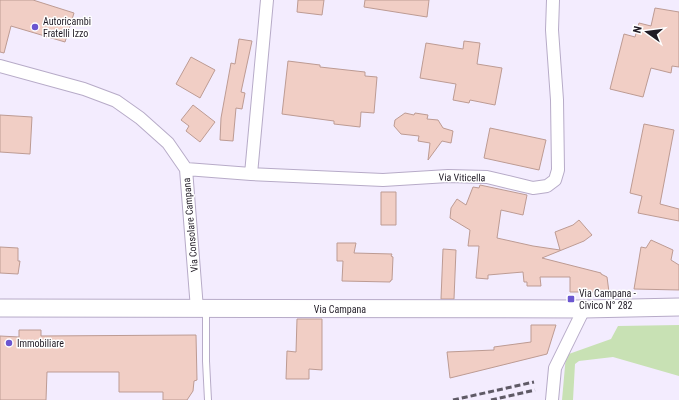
<svg xmlns="http://www.w3.org/2000/svg" width="679" height="400" font-family="'Roboto Condensed',sans-serif">
<rect width="100%" height="100%" fill="#f3ecfe"/>
<path fill="#c8e1b4" d="M679,325v51l-66,-19 -34,4 -4,3 -2,36h-11l4,-45 45,-16 7,-13z"/>
<path fill="#f1cec5" stroke="#bd9b93" d="M0,0h33l41,13 -9,29 -54,-16 -7,27 -4,-1z
M298,0h26l-2,15 -25,-3z
M365,0h64l-2,17 -63,-10z
M655,8l24,4v55l-7,-1 -1,7 -20,-5 -8,29 -33,-8 14,-55 11,3 4,-14 12,3z
M239,39l13,2 -11,51 4,1 -3,16 -6,-1 -3,33 -13,-1 1,-22 10,-55 4,1z
M464,41l16,2 -3,21 25,4 -7,37 -25,-5 -1,3 -16,-3 3,-16 -36,-6 6,-35 37,6z
M191,57l24,13 -15,28 -24,-14z
M288,61l32,4v2l45,5v4l12,1 -3,36 -13,-1 -1,15 -26,-3v-3l-52,-7z
M193,105l22,17 -15,20 -14,-11 3,-5 -8,-6z
M405,113l9,2 1,-2 13,2 -1,4 11,1 5,8 10,3 -2,12 -9,-2 -14,19 2,-17 -12,-2 1,-5 -18,-2 -7,-8 1,-6z
M0,115l32,2 -2,37 -30,-2z
M644,124l30,6 -14,74 19,5v12l-41,-8 4,-17 -12,-3z
M490,128l56,12 -7,30 -55,-12z
M480,185l47,10 -4,20 -22,-5 -4,28 36,8 27,4 -5,-18 18,-7 6,-5 13,15 -8,6 -42,17 59,15v1l6,3 2,15h-39v-15h-30l1,9h-14v-4h-3l-1,-10 -35,3v4l-12,-1 3,-32h-11l2,-16 -20,-12 1,-10 6,-9 9,6 7,-18 6,1z
M381,192h15v33h-15z
M651,240l22,10 -2,10 8,5v25l-45,-1 7,-42 5,1z
M337,243h19l-2,10 38,1 -1,2 2,1 -1,23h-1l-1,2 -48,-1 1,-20h-6z
M0,247l18,1v13h2l-2,13 -18,-1z
M443,249l13,1 -2,49h-13z
M297,319h25v51l-13,-1v10h-23l1,-28 9,1z
M531,325h25l-9,29 -97,24 -3,-26 47,-2v-3l37,-5z
M19,330h22v6l155,-1 1,45 -3,1 -1,10 -6,9h-24v-8h-44v-20h-72l-1,28h-46v-64l19,1z"/>
<g fill="none" stroke-linecap="round" stroke-linejoin="round">
<g stroke="#b7abc8" stroke-width="8">
<path id="service" d="M206,310v51l2,39"/>
</g>
<g stroke="#b7abc8" stroke-width="14">
<path id="minor" d="M0,66l84,23 32,12 24,17 28,25 18,26 11,140
M186,169l65,5 132,6 65,-4 39,1 46,11 14,-2 8,-6 3,-10 -1,-70 -5,-70 1,-30
M251,174l16,-174
M552,400l3,-32 29,-59"/>
</g>
<g stroke="#b7abc8" stroke-width="19">
<path id="secondary" d="M0,308l584,1 95,-2"/>
</g>
<use href="#service" stroke="#fff" stroke-width="6"/>
<use href="#minor" stroke="#fff" stroke-width="12"/>
<use href="#secondary" stroke="#fff" stroke-width="17"/>
<path stroke="#5f5a66" stroke-width="3" stroke-dasharray="6 3" stroke-linecap="butt" d="M453,400l81,-18
M491,400l44,-10"/>
</g>
<g fill="#6b56d0" stroke="#fff" stroke-width="1.5">
<circle cx="35" cy="27" r="4"/>
<rect x="567" y="295" width="8" height="8" rx="2"/>
<circle cx="9" cy="343" r="4"/>
</g>
<g text-anchor="middle" stroke-width="3" stroke-linejoin="round" paint-order="stroke">
<g font-size="10" fill="#201b25" stroke="#fff" text-anchor="start">
<text x="43" y="25">Autoricambi<tspan x="43" dy="12">Fratelli Izzo</tspan></text>
<text x="579" y="297">Via Campana -<tspan x="579" dy="12">Civico N° 282</tspan></text>
<text x="17" y="347">Immobiliare</text>
</g>
<g font-size="10" fill="#201b25" stroke="#fff">
<text transform="translate(462 177) rotate(1)" y="4">Via Viticella</text>
<text transform="translate(190 225) rotate(-95)" y="4">Via Consolare Campana</text>
<text x="340" y="313">Via Campana</text>
</g>
</g>
<g transform="translate(647 32) rotate(284)" stroke="#ffffff" stroke-width="3" paint-order="stroke">
<path d="M0-3L7 15L0 10L-7 15Z" fill="#201b25"/>
<text y="-6" font-size="11" font-weight="bold" text-anchor="middle" fill="#201b25">N</text>
</g>
</svg>
